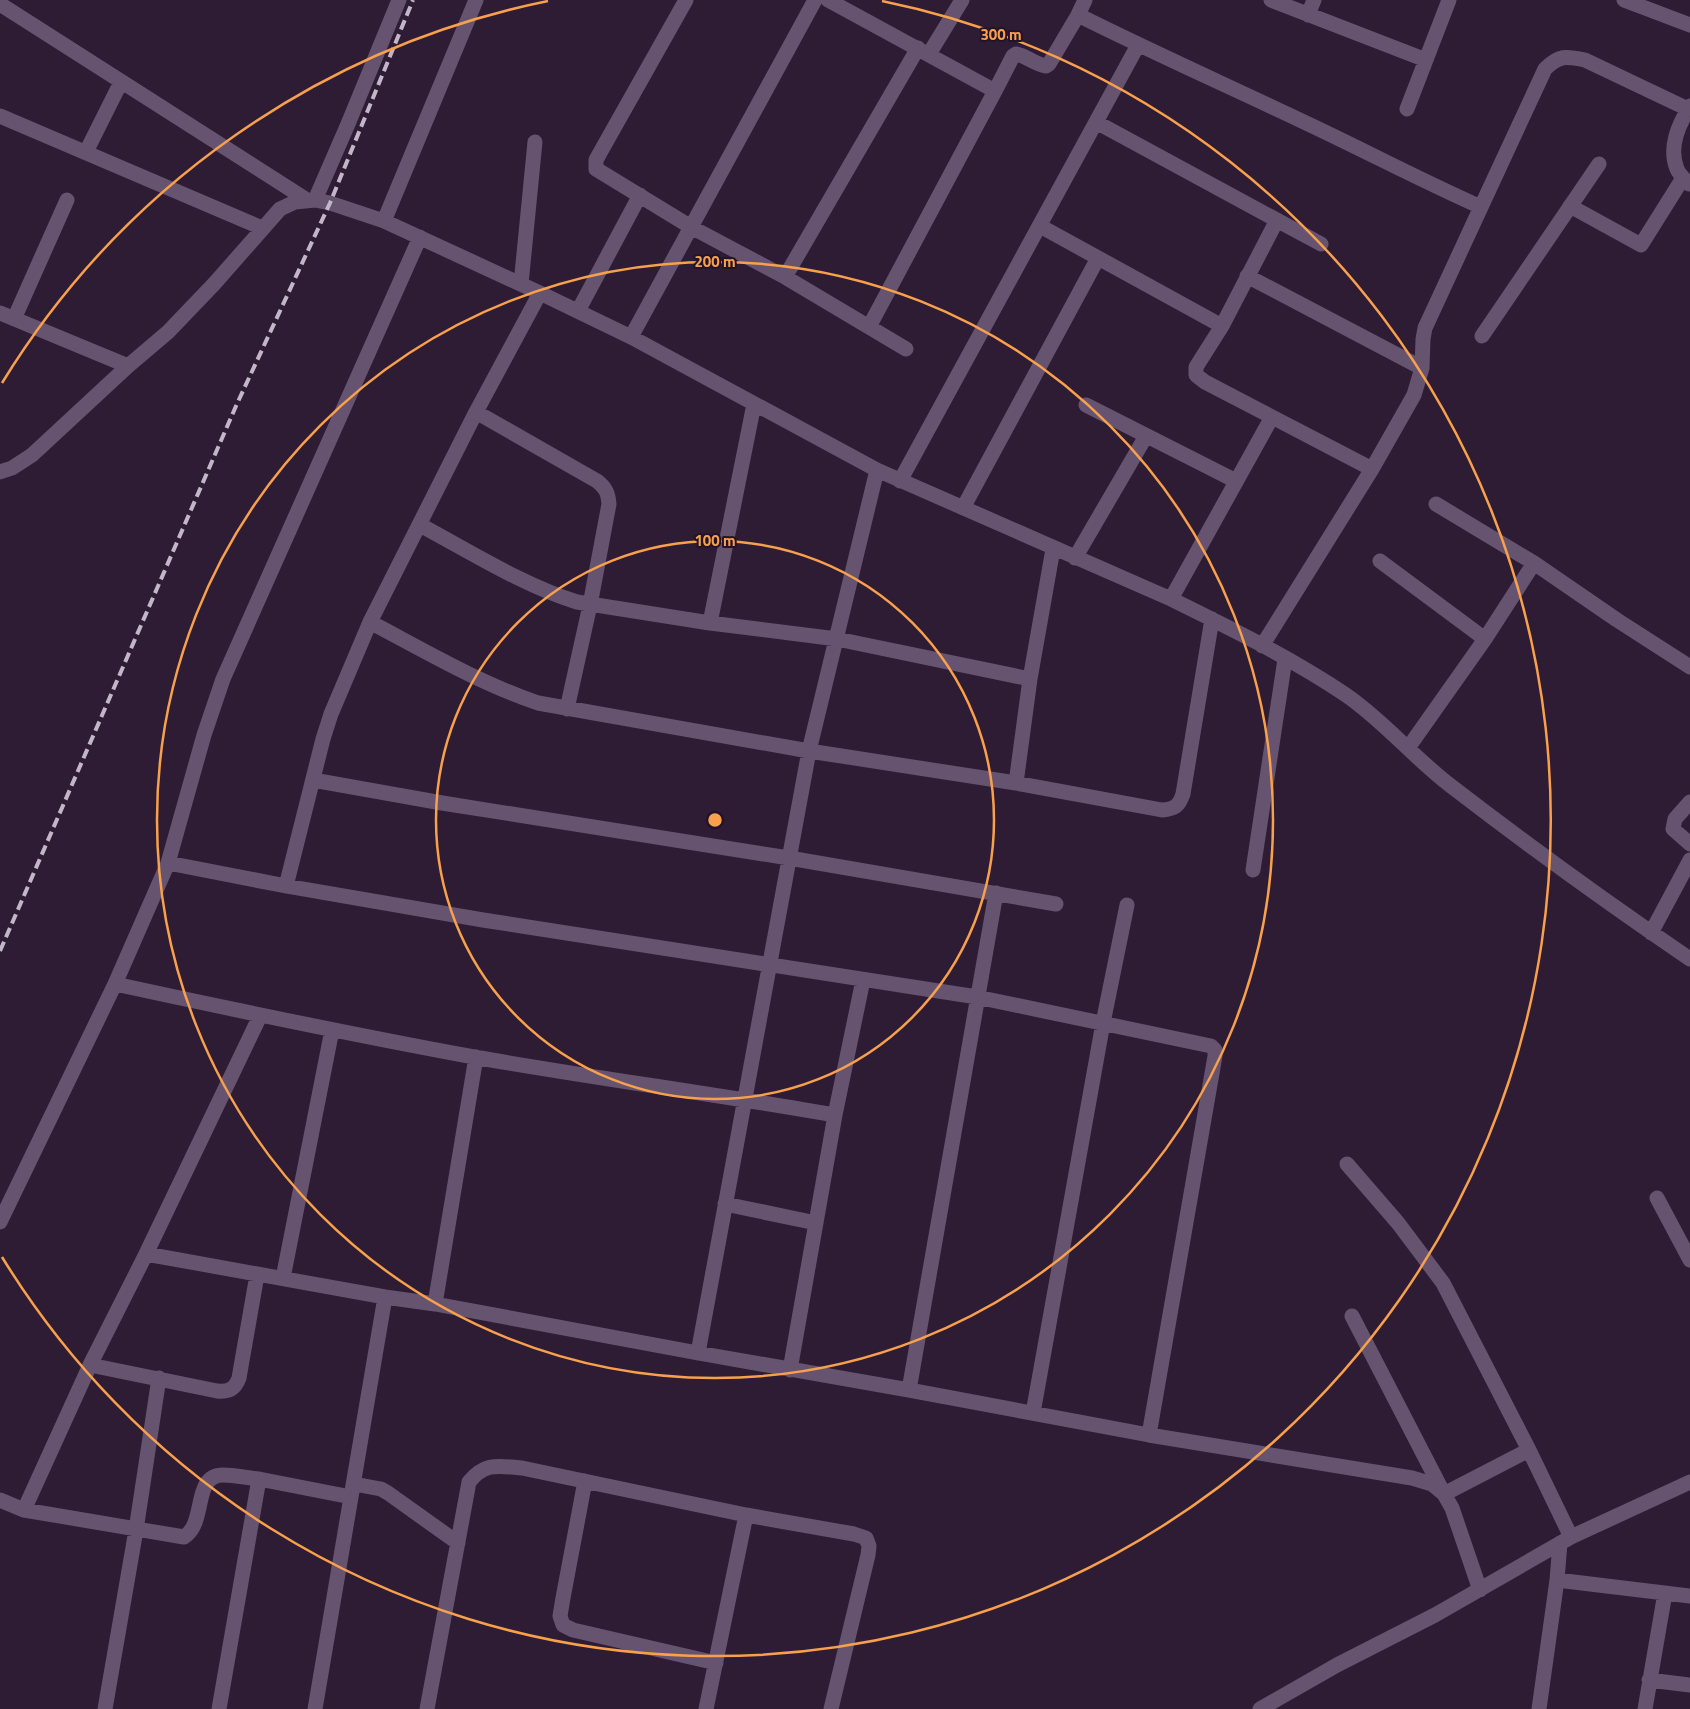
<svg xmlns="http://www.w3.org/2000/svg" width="1690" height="1709" font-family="'Titillium Web',sans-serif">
<rect width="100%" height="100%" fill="#2d1c34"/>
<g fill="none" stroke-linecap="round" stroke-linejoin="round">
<path stroke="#66536f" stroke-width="15" d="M686,0l-85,151 -5,9v9l95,58 94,50 121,72
M828,0l167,91 18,-35 3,-2c11,2 20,11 30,12l3,-2 29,-49c82,41 166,78 249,118 52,25 102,51 154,74l64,-138c14,-14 21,-13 40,-9l103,49
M1271,0l155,60
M1624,0l66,25
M0,4l307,196
M1078,15l7,-15
M1308,15l6,-15
M929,54l33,-54
M1407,109l42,-109
M0,116l262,112
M1096,122l225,122
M86,152l35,-70
M1689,184c-4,-4 -10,-10 -12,-15 -9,-22 2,-45 13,-63
M315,200l33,-76 51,-124
M1570,206l71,39 42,-67
M384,221l92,-221
M1040,226l182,100 55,-106
M1247,276l175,92
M785,277l133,-229
M521,284l14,-142
M578,311l62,-116
M0,313l128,53
M14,319l53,-119
M1222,326l-26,41v8l9,7 167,87
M869,327l126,-236
M1482,336l117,-172
M631,337l184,-337
M1086,405l150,76
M476,412l121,69c9,7 11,12 12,23l-19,101 -23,104
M0,472l12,-4 20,-13 96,-89 40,-34 46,-48 66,-75 15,-7 20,-2 15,3 54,18 156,72 91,44 246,133 294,129c59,29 120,59 175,96 38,26 68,63 105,91 78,60 158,118 239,173
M900,481l238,-436
M1436,504l98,59 83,57 73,47
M963,508l135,-250
M420,525c49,26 104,61 157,77l133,21 127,16 193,40
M1075,558l71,-122
M1380,561l105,78
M1171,599l101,-182
M370,622c55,29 109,61 168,81l271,48 207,32 146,27c13,-1 17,-4 21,-16l29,-175
M710,623l44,-219
M1262,646l110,-177 42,-74 8,-27 1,-29 2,-11 56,-121
M1408,748l77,-109 49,-76
M313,780l129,23 347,55 267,46
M1016,783l14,-104 23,-130
M1690,802l-15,17 -2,10 17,15
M168,863l118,23 197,34 494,77 234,49 4,4v6l-66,379
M1253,870l32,-211
M286,886l37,-147 8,-25 39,-92 106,-210 64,-119
M1651,933l39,-73
M115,984c120,26 239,51 359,73 120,21 241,37 361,58
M1347,1164l51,59 45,60 86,167 42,87
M1657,1198l33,62
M725,1204l91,19
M0,1222l115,-238 53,-121 36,-128 19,-56 197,-442
M146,1254l239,43 50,7 263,49 211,37 240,45 263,43 20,6 12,10 8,14 28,82
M283,1278l49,-248
M435,1304l41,-247
M1352,1316l92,178 85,-44
M698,1353l111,-602 68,-281
M90,1365l127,26c12,1 18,-2 22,-13l18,-103
M790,1370l45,-255 28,-135
M909,1390l87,-497
M1033,1413l70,-390 24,-118
M585,1481l-22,117 -3,18 3,9 10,5 143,33
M354,1484l27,5 7,4 70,50
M0,1500l24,10 66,-145 56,-111 114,-238
M24,1510l160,27c23,-14 8,-62 39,-62 12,0 24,3 36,4
M1557,1580l133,16
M1649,1680l41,5
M105,1709l31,-179 23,-152
M219,1709l40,-230 92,18
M315,1709l70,-412
M427,1709l42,-227c16,-20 29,-16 53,-14l224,47 108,19 12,4 3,8 -1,9 -37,154
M706,1709l40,-194
M1260,1709l77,-44 98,-50 136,-78 119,-55
M1539,1709l18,-129 3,-37
M1645,1709l20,-116"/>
<path stroke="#c3b6c8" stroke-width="4" stroke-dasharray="10 5" stroke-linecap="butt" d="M0,951l236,-545 94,-203 83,-203"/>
</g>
<g fill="none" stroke="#f8a04b" stroke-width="2.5">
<circle cx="715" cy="820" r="279"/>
<circle cx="715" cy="820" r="558"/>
<path d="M2 383A836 836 0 0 1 548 1M882 1A836 836 0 1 1 2 1257"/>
</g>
<circle cx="715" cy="820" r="8" fill="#f8a04b" stroke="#23132a" stroke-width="2.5"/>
<g font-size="15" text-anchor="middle" font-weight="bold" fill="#f8a04b" stroke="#23132a" stroke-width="4" stroke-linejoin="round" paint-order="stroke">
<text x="1001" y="40">300 m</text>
<text x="715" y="267">200 m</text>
<text x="715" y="546">100 m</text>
</g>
</svg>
